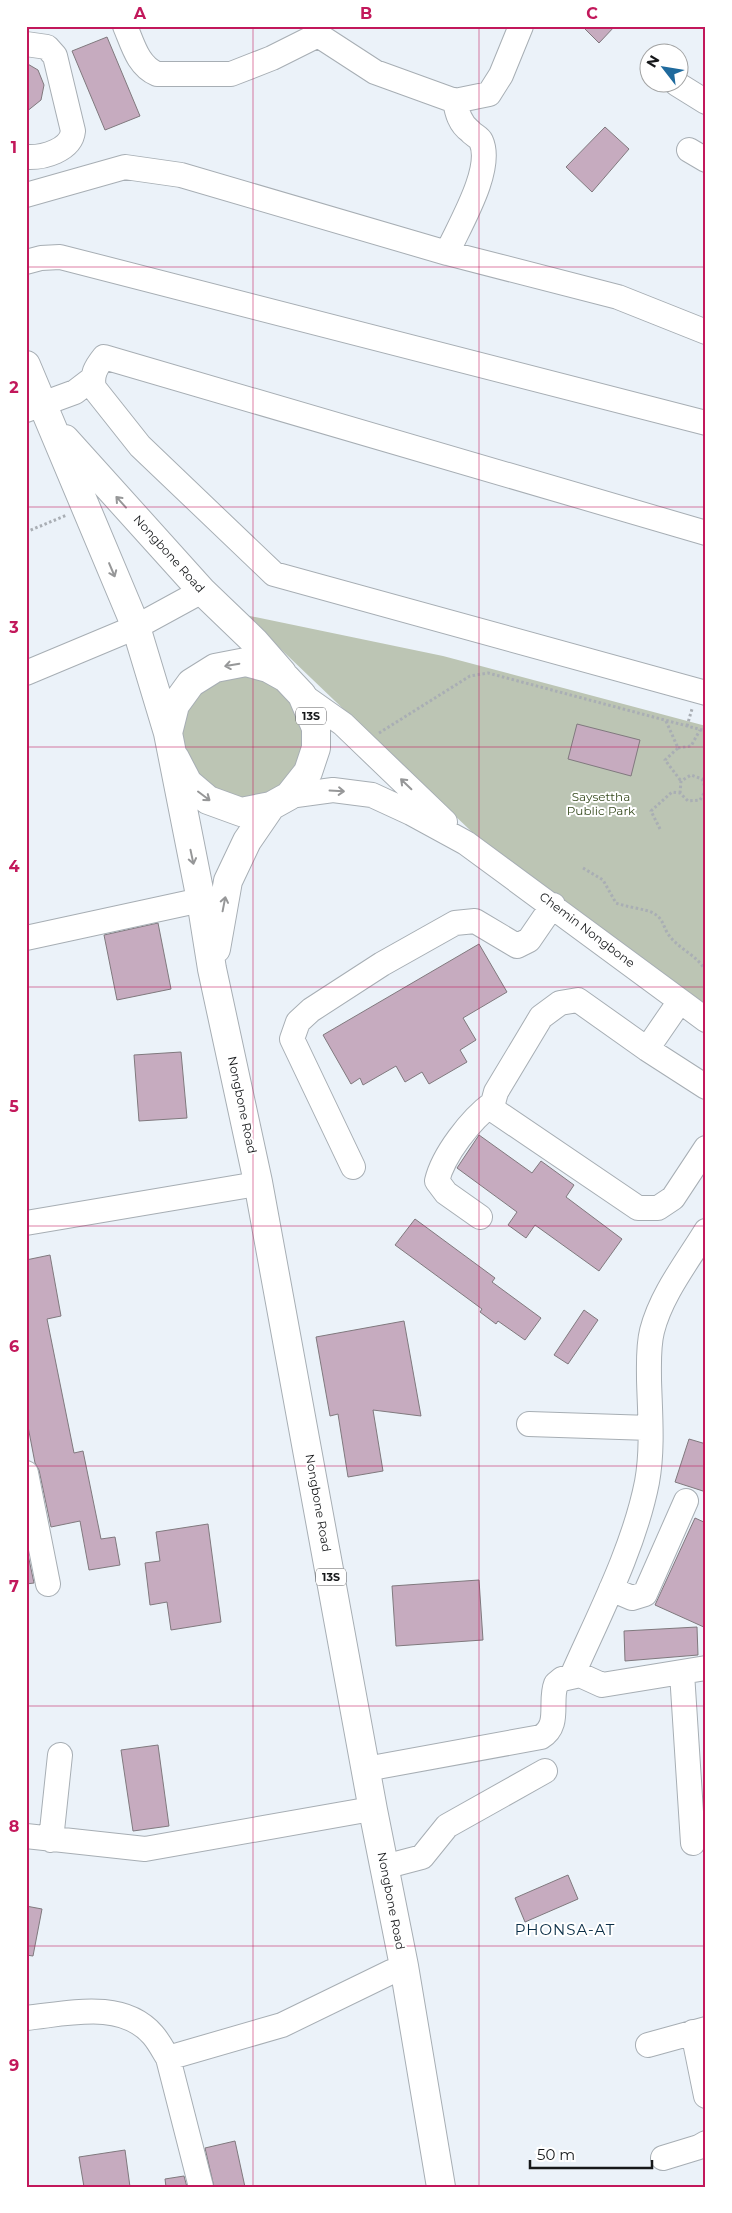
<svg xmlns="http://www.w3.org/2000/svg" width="732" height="2213" font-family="Montserrat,sans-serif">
<rect width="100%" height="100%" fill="#ebf2f9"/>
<path fill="#bcc5b4" d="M245,615l198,41 263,70v283l-211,-155z
M248,666l52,35 5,66 -34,35 -50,-2 -41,-42 1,-51 12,-20z"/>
<path fill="#c6abbf" stroke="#80797e" d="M582,26h33l-16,17z
M107,37l33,79 -35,14 -33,-79z
M26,63l12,7 6,15 -3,15 -15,12z
M605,127l24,22 -37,43 -26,-25z
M577,724l63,16 -9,36 -63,-17z
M158,923l13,66 -54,11 -13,-65z
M479,944l28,48 -44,26 13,22 -16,10 7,12 -38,22 -7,-12 -17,10 -9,-16 -33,19 -3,-7 -9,6 -28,-49z
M181,1052l6,66 -48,3 -5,-66z
M479,1135l53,38 9,-12 33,24 -8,12 56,42 -23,32 -64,-46 -9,13 -18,-13 9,-13 -60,-44z
M415,1219l80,59 -3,4 49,36 -16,22 -27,-19 -2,3 -16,-12 2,-3 -87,-64z
M50,1255l11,61 -14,3 27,134 9,-2 18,88 14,-2 5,28 -31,5 -9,-49 -29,6 -12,-57 -4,-7 -9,-47v-156z
M584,1310l14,10 -30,44 -14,-9z
M404,1321l17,95 -48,-6 10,61 -35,6 -10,-63 -8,2 -14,-79z
M689,1439l17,5v48l-31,-10z
M695,1518l11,5v105l-51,-23z
M208,1524l13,98 -50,8 -4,-28 -17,3 -5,-42 15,-2 -4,-29z
M26,1545l8,38 -8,1z
M479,1580l4,60 -87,6 -4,-60z
M697,1627l1,28 -73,6 -1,-30z
M158,1745l11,81 -36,5 -12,-81z
M568,1875l10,24 -53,23 -10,-24z
M26,1906l16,3 -9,47 -7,-1z
M235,2141l10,46h-31l-9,-39z
M125,2150l5,37h-46l-5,-30z
M184,2176l3,11h-21l-1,-8z"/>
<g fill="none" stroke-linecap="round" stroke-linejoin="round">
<g stroke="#a7aeb4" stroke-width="26">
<path id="minor" d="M125,26c8,19 13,40 32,48h74l41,-16 46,-23 57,37 80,29
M26,44l21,3 8,9 18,75c-2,19 -29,27 -47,26
M677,84l29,18
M455,101l34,-7 12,-19 20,-49
M689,150l17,10
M26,195l99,-28 56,8 266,78 171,44 88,35
M447,253c12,-27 47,-84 34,-112 -2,-4 -8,-6 -11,-10 -10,-7 -13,-18 -15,-30
M26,262l15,-4 19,-1 646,166
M26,410l49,-18 17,-13
M706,533l-602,-176c-8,10 -13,18 -10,31l46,58 134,128 432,119
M26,673l110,-46 66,-36
M302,695l41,29 102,98
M289,796l44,-6 39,5 39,18 55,30 240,177
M26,938l175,-38
M680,1001l-33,48 -69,-49 -18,3 -19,14 -45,75 -3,11 2,8 143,97h20l15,-10 33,-50
M647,1049l59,38
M353,1167l-61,-128 6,-17 13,-12 71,-46 73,-41 20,-2 42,25 12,-6 24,-35
M480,1217l-34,-24 -9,-12c6,-26 34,-62 56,-78
M26,1223l219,-37
M529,1424l121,4
M26,1473l22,111
M611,1589l21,9 13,-4 41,-93
M682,1673l11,170
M572,1676c27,-61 62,-128 75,-194 6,-33 3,-68 2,-102 0,-16 -1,-33 3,-49 9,-36 35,-69 54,-100
M366,1769l175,-32c20,-12 8,-35 15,-53l6,-5 18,-4 22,10 104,-17
M26,1836l119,13 215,-38
M51,1840l9,-85
M384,1867l38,-10 25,-31 98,-55
M26,2018c41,-4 96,-19 127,17 6,7 10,15 15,23l114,-33 109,-53
M693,2032l13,64
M648,2045l58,-16
M168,2058l33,129
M663,2158l36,-11 7,-4"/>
</g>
<g stroke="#a7aeb4" stroke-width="30">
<path id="highway" d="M26,365l110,262 32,106
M65,439l137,152 52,50 28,32
M175,758l13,25 20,17 33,12 30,-6 18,-10 19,-24 8,-24v-20l-14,-33 -16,-17 -18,-10 -22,-6 -31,6 -24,15 -16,22 -7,28 33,167 11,69 46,213 115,628 31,156 37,221
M216,949l12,-68 19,-40 24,-35"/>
</g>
<path stroke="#a9aeb4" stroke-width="3" stroke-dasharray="2.5 2.5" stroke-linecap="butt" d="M26,532l41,-17
M666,721l12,27 -13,12 16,21
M687,726l5,-17
M379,733l91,-57 18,-3 218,58
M678,748l13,-2 9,-16
M680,793l1,-12 10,-6 11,4 4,11
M660,829l-9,-18 21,-19 8,1 8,8 12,-1 6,-10
M583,868l20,12 13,23c10,4 30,6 37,10 10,5 10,13 15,21 11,16 30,21 38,38"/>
<use href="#minor" stroke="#fff" stroke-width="24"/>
<use href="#highway" stroke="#fff" stroke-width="28"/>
</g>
<defs><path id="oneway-shaft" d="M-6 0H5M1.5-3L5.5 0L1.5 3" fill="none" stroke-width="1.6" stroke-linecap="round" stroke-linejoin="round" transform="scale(1.25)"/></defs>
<g stroke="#969798">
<use href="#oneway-shaft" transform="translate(121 502) rotate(-132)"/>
<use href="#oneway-shaft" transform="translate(112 570) rotate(67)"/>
<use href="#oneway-shaft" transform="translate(232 665) rotate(170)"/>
<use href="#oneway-shaft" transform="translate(406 784) rotate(-136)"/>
<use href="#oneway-shaft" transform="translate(337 791) rotate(3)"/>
<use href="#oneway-shaft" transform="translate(204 796) rotate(37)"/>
<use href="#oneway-shaft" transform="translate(192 857) rotate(78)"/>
<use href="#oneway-shaft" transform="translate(224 904) rotate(-79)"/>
</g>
<path fill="none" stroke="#c2185b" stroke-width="1" stroke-opacity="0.55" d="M253,26v2161M479,26v2161M26,267h680M26,507h680M26,747h680M26,987h680M26,1226h680M26,1466h680M26,1706h680M26,1946h680"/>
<g text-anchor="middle" stroke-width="4" stroke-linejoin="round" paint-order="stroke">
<g fill="#fff" stroke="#5c5d5f" stroke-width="1">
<rect x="296" y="707.5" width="30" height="17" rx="4"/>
<rect x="316" y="1568.5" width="30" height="17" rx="4"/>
</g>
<g font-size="11" font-weight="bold" fill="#16181a">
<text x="311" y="720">13S</text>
<text x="331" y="1581">13S</text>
</g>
<g font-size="12" fill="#16181a" stroke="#fff">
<text transform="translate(169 554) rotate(48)" y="4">Nongbone Road</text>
<text transform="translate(587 930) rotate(37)" y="4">Chemin Nongbone</text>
<text transform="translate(242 1105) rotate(78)" y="4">Nongbone Road</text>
<text transform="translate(318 1503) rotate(80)" y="4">Nongbone Road</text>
<text transform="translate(391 1901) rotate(79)" y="4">Nongbone Road</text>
</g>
<g font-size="12" fill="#364a1e" stroke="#fff">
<text x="601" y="801">Saysettha<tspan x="601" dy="14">Public Park</tspan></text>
</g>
<g font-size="15" letter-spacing="1" fill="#0a2e47" stroke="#fff">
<text x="565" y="1935">PHONSA-AT</text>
</g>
</g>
<rect width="732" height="2213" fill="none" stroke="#ffffff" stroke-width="55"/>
<g transform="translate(664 68) rotate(301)"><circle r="24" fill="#ffffff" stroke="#a2a3a3"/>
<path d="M0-4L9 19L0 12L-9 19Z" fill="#1f6a9d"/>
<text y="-8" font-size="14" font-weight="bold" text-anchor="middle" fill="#16181a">N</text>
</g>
<path d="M530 2160v8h122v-8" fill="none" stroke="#16181a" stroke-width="2.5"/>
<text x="537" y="2160" font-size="15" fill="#16181a" stroke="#ffffff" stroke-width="4" paint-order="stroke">50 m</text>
<rect x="28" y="28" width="676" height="2158" fill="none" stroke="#c2185b" stroke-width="2"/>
<g font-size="16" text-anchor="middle" font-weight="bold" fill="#c2185b">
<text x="140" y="19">A</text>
<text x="366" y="19">B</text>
<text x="592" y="19">C</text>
<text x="14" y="153">1</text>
<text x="14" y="393">2</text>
<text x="14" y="633">3</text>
<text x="14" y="872">4</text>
<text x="14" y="1112">5</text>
<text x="14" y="1352">6</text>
<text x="14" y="1592">7</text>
<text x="14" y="1832">8</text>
<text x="14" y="2071">9</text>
</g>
</svg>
